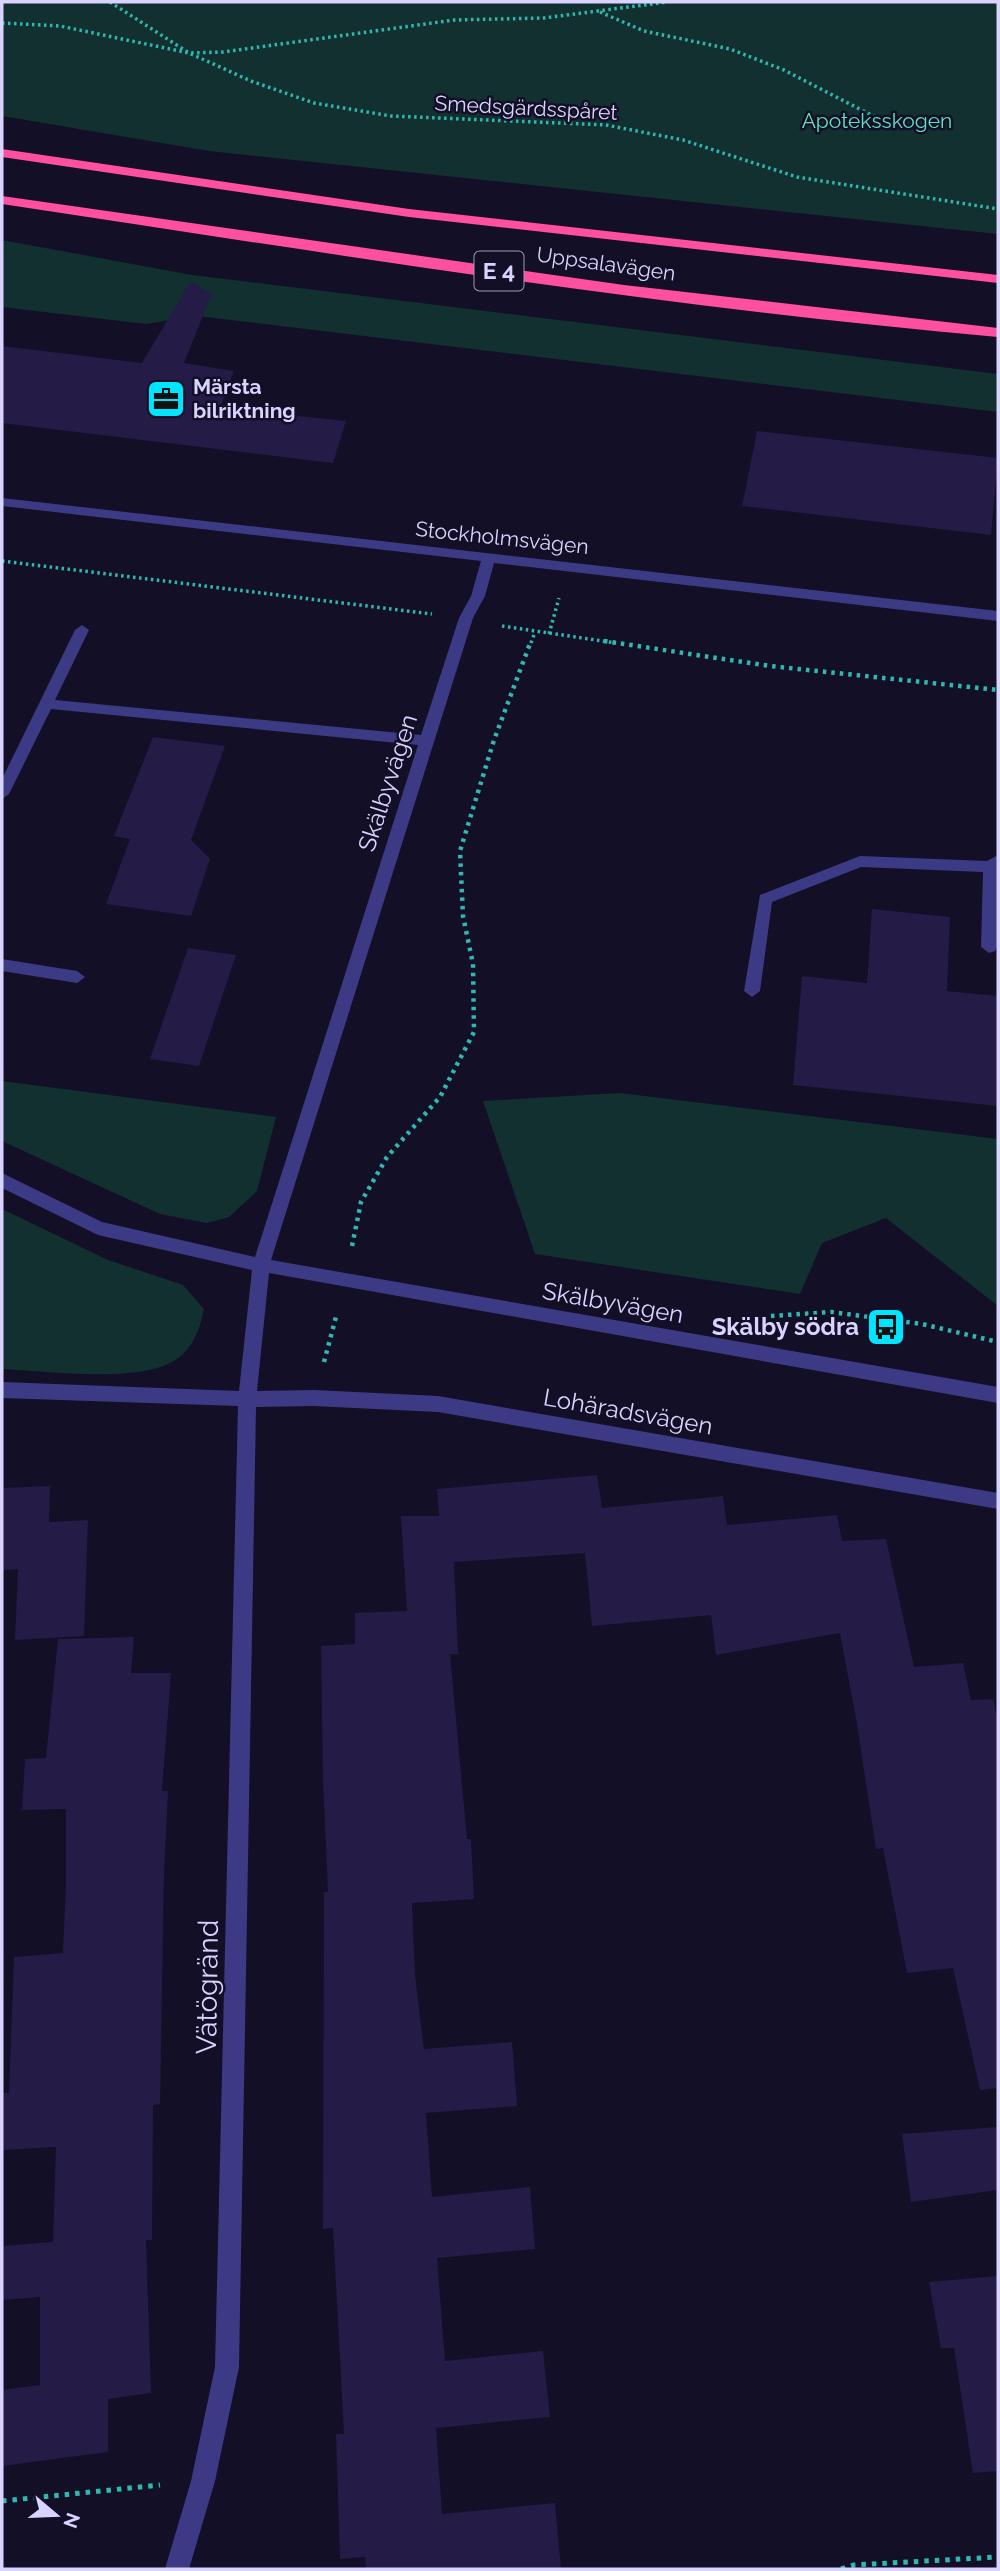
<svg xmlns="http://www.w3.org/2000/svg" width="1000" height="2571" font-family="Raleway,sans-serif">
<rect width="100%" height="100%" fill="#130f26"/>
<path fill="#12302f" d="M2,2h996v232l-789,-83 -207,-35z
M2,240l190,35 806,99v38l-801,-96 -51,8 -144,-17z
M2,1081l274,36 -19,74 -28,26 -22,6 -47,-9 -158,-73z
M620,1093l378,46v167l-112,-88 -64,25 -22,51 -265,-40 -52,-153z
M2,1209l106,51 75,25 21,24c-4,20 -12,43 -32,53 -38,21 -126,9 -170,7z"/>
<path fill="#241b47" d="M190,282l22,11 -28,70 50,8 -14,37 126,13 -13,42 -331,-40v-77l140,17z
M757,431l241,27 -7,77 -249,-29z
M153,737l72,9 -34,94 19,19 -19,57 -85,-12 24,-65 -16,-3z
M872,909l78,8 -3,74 51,5v110l-205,-21 9,-109 65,7z
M188,948l48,7 -37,111 -49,-7z
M597,1475l5,33 121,-12 4,29 110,-10 5,26 44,-2 28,128 49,-4 8,37 22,-1 5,22v367l-18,2 -27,-122 -46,5 -24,-125 -7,1 -19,-125 -17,-91 -124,22 -5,-40 -119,11 -7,-73 -131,9 4,92h-8l17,185h4l3,60 -62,4 3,73 9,73 88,-7 5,64 -91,7 6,84 98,-10 5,62 -98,9 8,103 98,-10 7,66 -114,11 6,86 113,-11 6,66h-195l-1,-12 -25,2 -4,-125h8l-11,-206 -10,1 1,-337h4l-5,-111 -2,-135 34,-2v-31l52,-2 -6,-95h38l-2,-27z
M50,1486l-1,36 39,-2 -4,116 -69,4 3,-71 -16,1v-82z
M134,1637l-3,36h40l-9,118h6l-4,83 -4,230 -7,1 -1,135h-6l5,153 -43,6v53l-106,14v-76l38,-5v-88l-38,3v-54l51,-4 3,-95 -54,3v-57h7l5,-136 49,-4 3,-71v-73l-44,1 3,-51 21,-1 12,-119z
M998,2127v63l-87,12 -9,-68z
M998,2276v195l-25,2 -19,-125h-13l-12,-66z"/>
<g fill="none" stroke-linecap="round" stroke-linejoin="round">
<path stroke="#2fb8b0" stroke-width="3.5" stroke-dasharray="2.5 3.5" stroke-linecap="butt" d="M110,2l79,51 62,28 63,22 77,13 215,9 77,15 114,37 201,32
M600,12l44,19 86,18 54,21 91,47
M2,23l58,3 129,27 34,-1 231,-32 90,-2 123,-16
M2,561l430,53
M502,626l114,17
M549,634l10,-36
M531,643l4,-11"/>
<path stroke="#2fb8b0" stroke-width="4.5" stroke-dasharray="3.5 5" stroke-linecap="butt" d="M604,641l166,25 228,24
M352,1246l9,-44 26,-45 53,-60 34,-65 -1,-68 -10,-48 -3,-65 34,-111 37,-99
M771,1316l60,-4 91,12 76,18
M324,1362l13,-49"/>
<path stroke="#2fb8b0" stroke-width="5" stroke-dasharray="4.5 6" stroke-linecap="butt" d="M2,2501l158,-16
M841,2569l13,-4 144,-8"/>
<path fill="#3d3a85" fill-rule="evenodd" d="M2,498l996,113v10l-504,-58 -9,33 -12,22 -202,642 727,127v16l-729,-130 -12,118 57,-1 124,6 560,97v16l-560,-97 -124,-6 -58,1 -17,960 -24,114 -26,88h-24l26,-88 24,-114 23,-961 -236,-8v-16l237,9 13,-121 -154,-35 -96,-47v-15l100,49 153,35 163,-512 -367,-36 -42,85 -7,5v-20l73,-149 7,-5 7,5 -34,70 366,35 38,-117 12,-22 10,-35 -479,-55z
M998,855l-1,92 -2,4 -6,2 -8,-6 2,-75 -122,-5 -89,35 -12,89 -8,6 -8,-6 16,-96 100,-39 127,5z
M2,959l75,12 8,6 -8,6 -75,-12z"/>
<path fill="#ff4fa3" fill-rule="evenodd" d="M2,149l407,60 589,66v8l-589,-66 -407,-60z
M2,196l622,89 374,43v9c-333,-29 -665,-83 -996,-133z"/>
</g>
<defs>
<g id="office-square" transform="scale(2.0125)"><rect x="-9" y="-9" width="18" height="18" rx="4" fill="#00e5ff" stroke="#130f26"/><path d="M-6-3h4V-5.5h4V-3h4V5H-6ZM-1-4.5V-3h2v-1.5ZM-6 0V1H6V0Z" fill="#111"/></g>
<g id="bus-square" transform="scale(2.0125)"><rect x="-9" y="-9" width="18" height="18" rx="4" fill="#00e5ff" stroke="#130f26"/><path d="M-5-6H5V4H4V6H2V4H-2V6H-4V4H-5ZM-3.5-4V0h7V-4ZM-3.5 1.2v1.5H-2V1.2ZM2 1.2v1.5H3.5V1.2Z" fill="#111"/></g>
</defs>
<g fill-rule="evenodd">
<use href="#office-square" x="166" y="399"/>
<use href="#bus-square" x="886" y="1327"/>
</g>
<g text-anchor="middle" stroke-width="5" stroke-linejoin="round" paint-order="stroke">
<g font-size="21" fill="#d9d4ff" stroke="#130f26">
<text transform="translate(526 108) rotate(3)" y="7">Smedsgärdsspåret</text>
<text transform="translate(606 264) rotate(8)" y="7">Uppsalavägen</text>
<text transform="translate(502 538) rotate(6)" y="7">Stockholmsvägen</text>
</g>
<g font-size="21" fill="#5fe0c0" stroke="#130f26">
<text x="877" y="128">Apoteksskogen</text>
</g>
<g font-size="21" font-weight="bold" fill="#d9d4ff" stroke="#130f26" text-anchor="start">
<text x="193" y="394">Märsta<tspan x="193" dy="24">bilriktning</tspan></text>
</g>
<rect fill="#130f26" stroke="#9e99be" stroke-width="2" x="474.5" y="251.5" width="49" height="39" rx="5"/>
<g font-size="23" font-weight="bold" fill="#d9d4ff">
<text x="499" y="279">E 4</text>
</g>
<g font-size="24" fill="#d9d4ff" stroke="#130f26">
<text transform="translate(388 783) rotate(-72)" y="8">Skälbyvägen</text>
<text transform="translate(613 1303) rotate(10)" y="8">Skälbyvägen</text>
<text transform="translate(628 1412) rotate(10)" y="8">Lohäradsvägen</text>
</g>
<g font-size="24" font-weight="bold" fill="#d9d4ff" stroke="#130f26" text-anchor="end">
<text x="859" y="1335">Skälby södra</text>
</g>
<g font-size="28" fill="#d9d4ff" stroke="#130f26">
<text transform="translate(207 1987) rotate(-89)" y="10">Vätögränd</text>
</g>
</g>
<rect width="1000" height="2571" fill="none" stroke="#d9d4ff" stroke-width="7"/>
<g transform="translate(56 2515) rotate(109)" stroke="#130f26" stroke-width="5" paint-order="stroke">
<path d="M0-5L12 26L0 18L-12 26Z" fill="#d9d4ff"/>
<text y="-10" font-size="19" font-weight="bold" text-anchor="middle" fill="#d9d4ff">N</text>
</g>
</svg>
